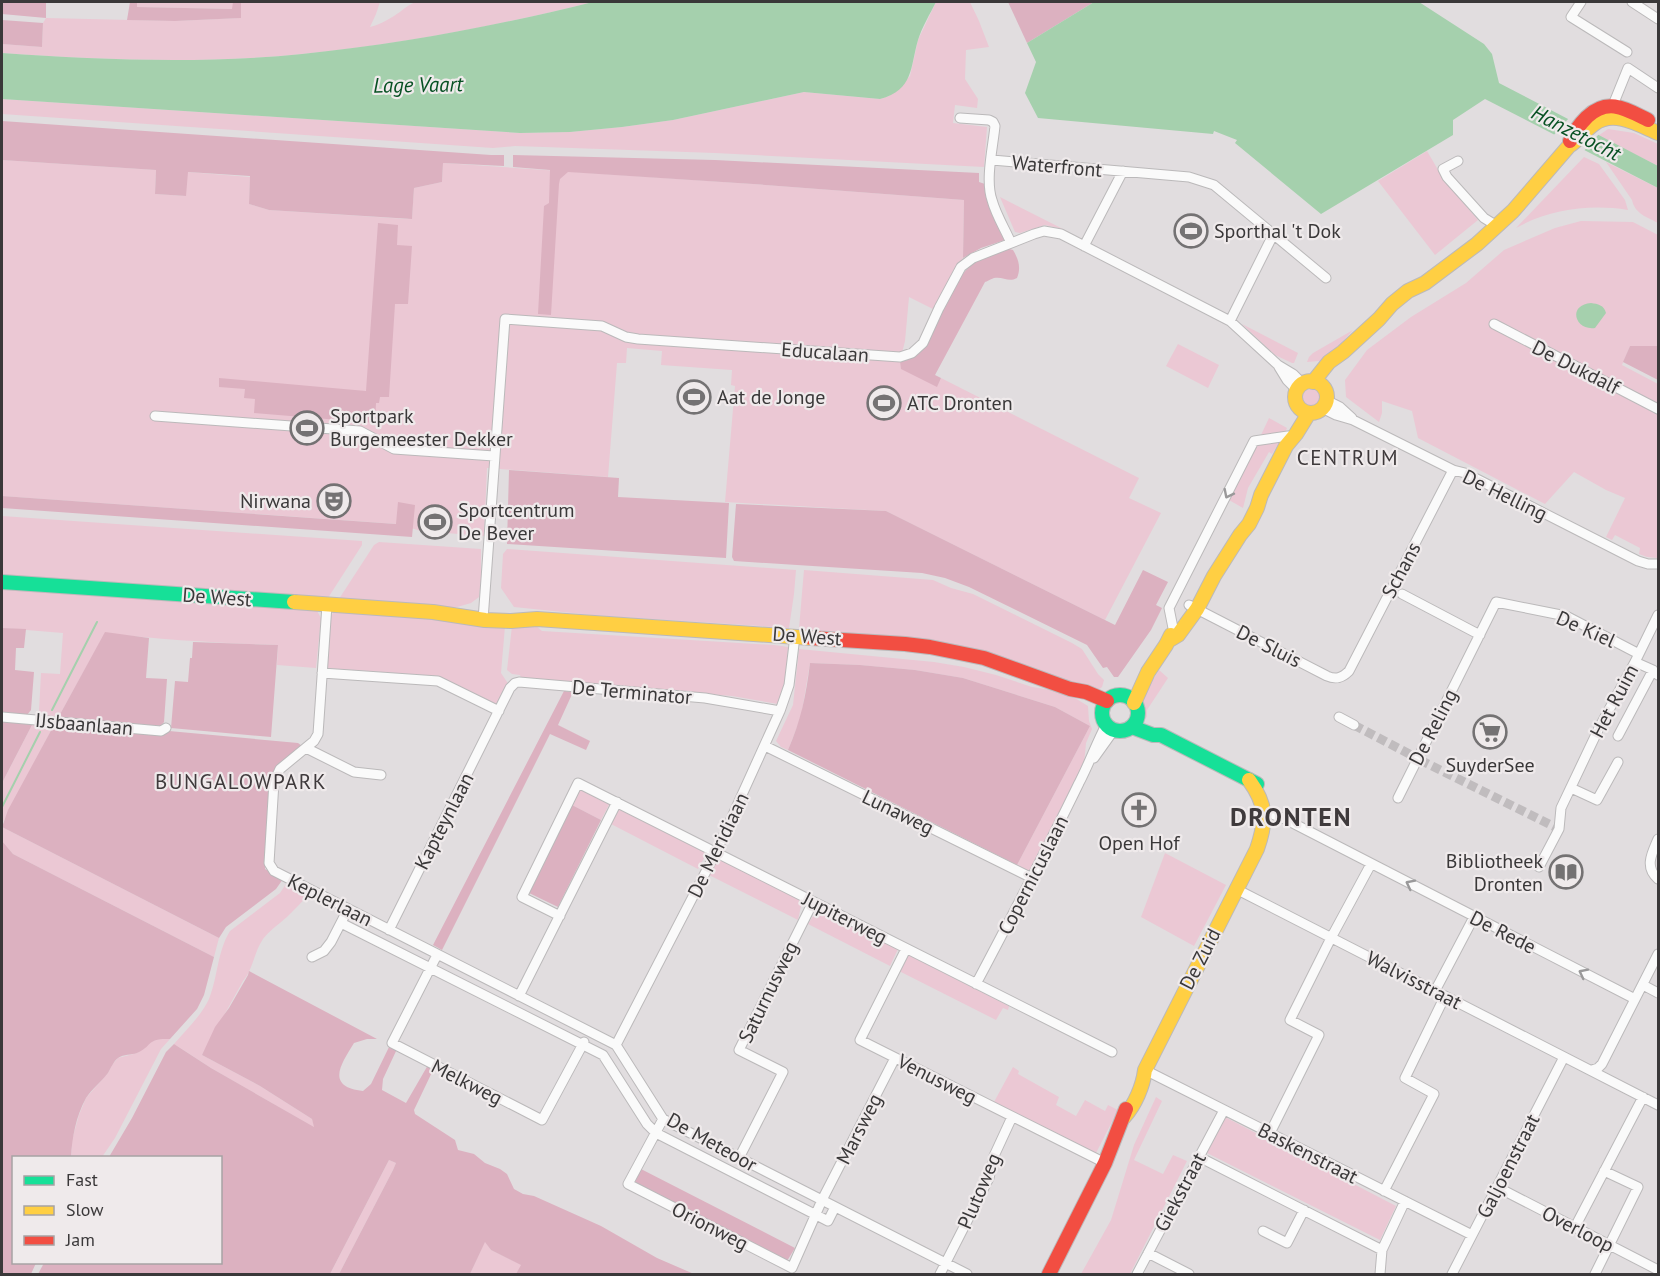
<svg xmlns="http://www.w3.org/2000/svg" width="1660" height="1276" font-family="'PT Sans',sans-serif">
<rect width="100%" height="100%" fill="#e1dddf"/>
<path fill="#ebc8d4" d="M137,2h96v7l-96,-2z
M241,2h139l-4,12 -6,13c8,-2 16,-6 24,-11 8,-5 13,-11 22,-14h177c-96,24 -193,42 -291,52 -100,10 -201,6 -300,-1v-9l40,3 1,-24 3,-5 129,3 65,-3z
M936,2h34l9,19 10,26 -23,3 -1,29 13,20 -1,9 -22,-3 -2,18 34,4 -3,40 -269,-14 -200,-7 -22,2 -491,-34v-15l518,34 50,-1 52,-5 51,-7 131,-28 76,7 9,-3 21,-20 8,-36z
M1608,129l26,4 24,11v22l-60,-30z
M1427,151l17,29 34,40 -43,35 -57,-74z
M1584,157l15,7 26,36 3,10c-38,-6 -78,-1 -112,18z
M2,160l154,10 -1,24 30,2 2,-24 63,5 -1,27 20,6 138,9 5,-1 2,-30 28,-6 1,-19 310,21 211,16 -1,58 -30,51 -24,-12 -4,44 -5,20 37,25 4,-8 198,100 -10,20 32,15 -56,107 -219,-109 -161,-9 10,-116 -4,-1 1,-15 -71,-5 1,-14 -35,-3 -1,15h-9l-9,114 -121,-9 -3,68 -63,-5 -24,-7 -395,-28z
M1606,162l52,26v35c-11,-6 -23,-9 -26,-23z
M1000,197l63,32 -18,-4 -25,8 -5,-1z
M1581,221l52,1 25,13v111h-28l-8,19 36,19v174l-11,-1 -8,-3 1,-6 -25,-13 -3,5 -6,-3 19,-39 -19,-8 -32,-18 -29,32 -127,-66 -6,-27 -30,-10v12l-3,9 -33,-25 -1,-17 22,-30 44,-33 55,-34 38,-33 51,-22z
M1242,324l56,29 -4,10h-2l-17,-8z
M1353,330l-30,34 -4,-3 -12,1 2,-5 4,-4z
M1178,344l41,21 -11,23 -42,-22z
M1302 398a9 9 0 1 1 18 0a9 9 0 1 1-18 0Z
M1269,418l18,10 -2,4 -18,5 -6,-2z
M1281,439l-9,15 -3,-2 -21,36 -5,20 -14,-8 27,-53 3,-3z
M2,516l360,25v4l-36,56 -324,-23z
M379,542l102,7v31l-2,17 -8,6 -14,4h-36l-84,-5 37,-57z
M507,549l289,21 -2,24 -5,34 -197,-13 -78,-8 -13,-19 2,-34z
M804,570l129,10 18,8 22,6 99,49 10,6 16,25 6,6 -2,7 -6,5 -188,-53 -98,-8 -11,-3z
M2,586l314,23 5,9 -5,50 -39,-3 1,-20c-58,-2 -115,-5 -173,-12l-47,85c-8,-1 -16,1 -19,-7l2,-38 19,1 3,-41 -61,-5z
M334,612l47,2 124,12 -4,47 8,12 -12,21 -59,-30 -112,-8 5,-52z
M512,626h24l6,5 232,14 14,2 -2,30 -8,27 -46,-8 -211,-18 -1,-3 -8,-1 -5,-4z
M799,649l135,13 30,5 32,8 36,12 33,5 23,14 1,15 3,8 -6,14 -2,21 -55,108 -12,-7 73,-139 -35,-19 -92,-29 -48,-8 -55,-5 -50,-2 -9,54 -13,33 -7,-3 -5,-6 17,-36z
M1159,670l9,8 -21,32v8c-14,-17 4,-33 12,-48z
M33,723l21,2 -52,99v-41z
M582,786l29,15 -10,19 -29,-15z
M620,806l88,45 -10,18 -87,-45z
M2,827l217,111 -5,19 -201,-103 -11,-13z
M1165,853l61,32 -32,61 -53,-29z
M717,856l81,41 3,9 -3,14 -91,-46z
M288,881l22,12c-7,8 -15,16 -23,24 -8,7 -17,13 -24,22 -9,13 -10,31 -20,42l-41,74 58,31 52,33 3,9 -104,-60 -37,-24c12,-14 27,-28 35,-45 9,-22 8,-47 21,-68l50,-38z
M821,910l77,39 -8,17 -82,-42 7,-11z
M907,954l102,52 -1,4 -5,-2 -7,12 -97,-49z
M158,1039h12l-9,10 -46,89 -13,19 -31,1 1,-18 7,-25 7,-17 22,-25 4,-8 6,-7 19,-5 13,-11z
M1013,1067l6,4 -1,3 41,23 -3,8 20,11 9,-16 20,11 3,-6 10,5 -22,43 -102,-51z
M1156,1097l6,4 -28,59 29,14 10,-19 14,6 -57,113h-49l30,-54 23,-75z
M1225,1117l171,89 -16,34 -173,-87z
M389,1160l7,3 -3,7 -54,104h-9z
M485,1241l6,9 31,15 -6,9h-46z"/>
<path fill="#dcb1c0" d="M2,2h44v16l-44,-4z
M130,2h7v5l95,2 1,-7h8v16l-66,3 -48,-1z
M1008,2h86l-67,41z
M2,20l41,3 -1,24 -40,-3z
M2,121l489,34h13v11l-61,-3 -1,19 -28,6 -2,31 -143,-9 -20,-6 1,-28 -62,-4 -2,24 -31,-2 1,-24 -154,-10z
M513,155l202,5 264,13v9l6,2 23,55 -27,9 -18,10 1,-58 -211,-16 -185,-12 -8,7 -1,5 -8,131 -13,-1 6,-108 5,-3 1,-33 -37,-3z
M378,223l20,2 -1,20 15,1 -4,58h-13l-6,93h-9l-1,6h-3l-1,20 -121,-10 1,-14 -11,-1 1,-9 -26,-2v-9l147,13z
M1006,248l7,2c6,10 8,18 4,28 -9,5 -14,-2 -23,0 -1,0 -8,4 -9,4l-50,93 6,3 -4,9 -36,-18 -1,-8h5l9,-5 18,-25 30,-56c13,-16 25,-20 44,-27z
M1630,346h28v34l-35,-18z
M509,470l110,8 -1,19 111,6 -3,55 -219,-14z
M2,496l394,28 2,-22 17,3 -3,32 -410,-29z
M736,504l150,7 229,114 28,-55 25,12 -12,23 6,3 -11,22 -33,47h-4l-7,-10 -4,1 -16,-23 -118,-58 -24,-9 -23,-5 -188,-12 -2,-4z
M2,628l24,1 -2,19h-8l-1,22 19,2 -3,38 -4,5 -25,-2z
M105,632l44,6 -3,40 21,1 -3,43 -3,4 -103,-8z
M193,642l85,3 -7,92 -100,-9 4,-47 13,1 2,-24h2z
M810,663l50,2 55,5 48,8 92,29 35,19 -73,139 -229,-115c13,-30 18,-54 22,-87z
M564,691l9,1 -15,33 32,16 -4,9 -36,-16 -108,216 -9,-5z
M2,720l31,3 -31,60z
M54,725l108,10 7,-4 129,12 4,3 -22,17 -9,11 -6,95 18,10 -7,10 -50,38 -7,11 -217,-111 6,-17z
M572,805l29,15 -43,87 -31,-15z
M2,841l11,13 201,103 -10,38 -7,14 -27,30c-24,-1 -17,7 -33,14 -6,2 -13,1 -19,5 -5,4 -7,10 -10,15 -7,9 -16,16 -22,25 -10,18 -14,40 -15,59l-57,1v104l22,1 -5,11h-29z
M249,971l128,68h-10l-13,4c-13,21 -29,44 9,48l8,-7 19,-39 7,4 -14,30 -1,11 24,13 22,-38 6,3 -20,42 1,4 40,26 3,10 16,4 11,9 15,6 7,5 7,15 9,5 11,2 67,30 56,32 37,16h-178l5,-9 -30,-15 -6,-8 -15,32h-131l54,-104 3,-7 -7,-3 -59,114h-292l6,-11 176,-1v-104l-111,-1 23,-39 34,-66 8,-8 37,24 103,59 -2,-8 -52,-33 -58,-31 13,-28 14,-19 19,-33z
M639,1168l156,80 -8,13 -155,-79z"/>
<path fill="#a5d0ad" d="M593,2h343c-6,12 -14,25 -18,38 -8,27 -4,50 -38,59l-76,-7 -131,28 -51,7 -52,5 -50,1 -518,-34v-46c99,7 200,11 300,1 99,-10 194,-28 291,-52z
M1094,2h325l65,42 8,10 7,29 159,83v22l-173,-89 -32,21v15l-132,79 -86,-71 2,-3 -23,-9 -1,3 -175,-16 -13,-25 11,-31 -9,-19z
M1591,303c7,1 13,2 15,10l-11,15c-20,3 -28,-23 -4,-25z"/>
<path fill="#e1dddf" d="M1569,118l30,16 -17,19 -30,-16z"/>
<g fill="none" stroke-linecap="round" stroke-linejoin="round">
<path stroke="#a5d0ad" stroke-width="2" d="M52,710l45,-88
M2,807l38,-75"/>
<path stroke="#c0bcbe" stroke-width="9" stroke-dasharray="9 4.5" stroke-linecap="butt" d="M1354,725l61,32
M1420,760l135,67"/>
<g stroke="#bbb9ba" stroke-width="11">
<path id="street" d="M1581,2l-10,15 56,35
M1632,2l26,17
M1611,110l17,-42 30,20
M960,118l29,2 4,2 2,4c-2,21 -10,54 -3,74 4,15 13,29 19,43
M992,160l197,17 25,8 112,93
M1458,161l-15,8 4,8 37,41 13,8
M1084,246l39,-75
M1230,321l43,-86
M1494,324l164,85
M1279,367l8,13 10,10
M1326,400l14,7 12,11
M1322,408l14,7 17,5 100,50 12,3 173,88 10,3h10
M155,416l205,15 34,18 100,7
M1402,594l78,41
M327,605l-9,129 -4,7 -34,28 -6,13 -5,81 5,8 342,174 47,74 304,155
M1189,605l138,71c9,4 15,2 22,-5l104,-201
M483,620l22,-301 97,7 24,11 12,2 262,18 12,-4 11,-10 16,-35 22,-41 12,-9 61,-24 10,-3 17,3 169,87 48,44 15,9 10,10
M1173,628l-4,-20 85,-167 34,-5
M1635,662l18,8 5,5
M322,673l116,8 61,30
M2,717l159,14 5,-3
M1339,717l15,8
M1618,736l35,-66
M765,746l267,132
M306,748l48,24 27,3
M1094,758l20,-28
M1571,788l26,12 21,-38
M1398,798l98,-196 70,14 73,38
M1274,815l9,3 352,181
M1658,839c-6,14 -14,28 0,40
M1539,867l20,-38 2,-21 38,-80 36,-66 23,-47
M1236,889l422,216
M560,916l-38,-19 56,-114 534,269
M341,923l262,132 44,69 9,9 172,88 7,-14
M389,930l121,-242 5,-5 4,-1 186,16 75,13
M906,949l-46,91 245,123
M437,955l-45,88 150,77 42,-78
M312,957l12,-6 7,-9 17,-33
M976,984c35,-66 70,-133 103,-201 10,-19 17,-39 27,-58
M1643,985l15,8
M1435,991l39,-74
M519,996l98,-194
M616,1045l100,-193 64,-141 9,-26 6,-49
M1145,1070l327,165
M1592,1070l6,-2 4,-4 56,-110
M663,1119l-35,65 164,84 30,-68 73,-142
M1270,1133l49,-98 -29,-15 41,-82 40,-74
M1199,1157l183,93 23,-49
M739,1158l44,-86 -44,-22 74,-148
M1497,1187l161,83
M1384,1191l50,-97 -29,-16 40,-82
M1575,1227l68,-130
M1263,1231l24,12 17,-33
M1148,1253l41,21
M940,1274l49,-96 5,-22 18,-39
M1137,1274l87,-164
M1380,1274l2,-24
M1452,1274l112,-217
M1595,1274l43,-87 -34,-16"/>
</g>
<g stroke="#bbb9ba" stroke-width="16">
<path id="fast" d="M2,582l292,20
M1102 713a18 18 0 1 1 36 0a18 18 0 1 1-36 0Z
M1132,727l21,8h8l96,49"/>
</g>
<g stroke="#bbb9ba" stroke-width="16">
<path id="slow" d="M1295 397a16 16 0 1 1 32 0a16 16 0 1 1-32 0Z
M1313,382l16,-20 14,-10 36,-33 13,-15 16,-13 17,-8 52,-39 36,-33 56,-65c10,-6 16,-16 25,-22 20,-15 45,1 64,9
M294,602l139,10 52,8 26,1 26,-2 274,19
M1168,641l10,-6 19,-26 17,-33 26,-41 9,-11 8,-16 4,-13 25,-49 10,-12 13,-21
M1134,703l14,-31 18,-27 5,-10
M1124,1117c11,-12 19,-31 21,-47l112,-221c10,-29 10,-44 -8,-69"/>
</g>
<g stroke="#bbb9ba" stroke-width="16">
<path id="jam" d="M1570,141c4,-9 10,-17 17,-24 21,-20 39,-8 61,3
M811,638l94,6 25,3 54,11 86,31 16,3 21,9
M1049,1274l56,-111 21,-54"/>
</g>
<use href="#street" stroke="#fafafa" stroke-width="9"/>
<use href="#fast" stroke="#16e098" stroke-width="14"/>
<use href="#slow" stroke="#ffcf43" stroke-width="14"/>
<use href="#jam" stroke="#f24e42" stroke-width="14"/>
</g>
<defs><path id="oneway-chevron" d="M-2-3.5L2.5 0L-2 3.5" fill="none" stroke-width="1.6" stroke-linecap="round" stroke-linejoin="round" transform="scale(1.5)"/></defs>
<g stroke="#9a999a">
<use href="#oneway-chevron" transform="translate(1228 494) rotate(117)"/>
<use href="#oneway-chevron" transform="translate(1410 884) rotate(-153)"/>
<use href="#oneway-chevron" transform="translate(1583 973) rotate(-153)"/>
</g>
<defs>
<g id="stadium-ring" transform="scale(1.725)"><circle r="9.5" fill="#efeaeb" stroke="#747273" stroke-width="1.5"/><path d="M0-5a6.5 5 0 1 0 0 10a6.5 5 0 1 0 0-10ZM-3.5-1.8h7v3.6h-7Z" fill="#747273"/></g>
<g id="theatre-ring" transform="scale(1.725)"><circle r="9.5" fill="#efeaeb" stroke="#747273" stroke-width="1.5"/><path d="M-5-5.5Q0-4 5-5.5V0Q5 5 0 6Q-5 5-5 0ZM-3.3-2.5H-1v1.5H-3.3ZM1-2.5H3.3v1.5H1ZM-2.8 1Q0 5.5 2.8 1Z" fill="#747273"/></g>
<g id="supermarket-ring" transform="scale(1.725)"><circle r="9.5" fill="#efeaeb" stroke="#747273" stroke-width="1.5"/><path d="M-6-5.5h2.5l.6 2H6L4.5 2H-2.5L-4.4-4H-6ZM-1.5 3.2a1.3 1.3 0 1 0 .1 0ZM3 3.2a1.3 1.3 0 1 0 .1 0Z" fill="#747273"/></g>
<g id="church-ring" transform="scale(1.725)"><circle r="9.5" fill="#efeaeb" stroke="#747273" stroke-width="1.5"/><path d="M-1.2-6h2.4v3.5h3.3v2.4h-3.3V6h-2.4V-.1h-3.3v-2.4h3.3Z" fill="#747273"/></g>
<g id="library-ring" transform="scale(1.725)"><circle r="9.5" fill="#efeaeb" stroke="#747273" stroke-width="1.5"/><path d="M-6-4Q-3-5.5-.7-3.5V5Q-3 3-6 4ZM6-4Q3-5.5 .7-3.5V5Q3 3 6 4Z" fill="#747273"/></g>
</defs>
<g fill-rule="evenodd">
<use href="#stadium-ring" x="1191" y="231"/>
<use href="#stadium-ring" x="694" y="397"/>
<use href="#stadium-ring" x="884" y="403"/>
<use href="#stadium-ring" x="307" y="428"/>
<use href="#theatre-ring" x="334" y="501"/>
<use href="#stadium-ring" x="435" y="522"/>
<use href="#supermarket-ring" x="1490" y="732"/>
<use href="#church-ring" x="1139" y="810"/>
<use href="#library-ring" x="1566" y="872"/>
</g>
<g text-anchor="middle" stroke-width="4.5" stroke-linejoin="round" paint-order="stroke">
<g font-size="20" fill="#3a3839" stroke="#efeaeb">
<text transform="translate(1057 166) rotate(5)" y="7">Waterfront</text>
<text transform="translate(825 352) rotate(4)" y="7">Educalaan</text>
<text transform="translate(1576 367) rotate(27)" y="7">De Dukdalf</text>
<text transform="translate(1505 495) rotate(26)" y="7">De Helling</text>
<text transform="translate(1401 570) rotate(-62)" y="7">Schans</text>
<text transform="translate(217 597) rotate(4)" y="7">De West</text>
<text transform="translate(1586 629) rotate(24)" y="7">De Kiel</text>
<text transform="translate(807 636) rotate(4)" y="7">De West</text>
<text transform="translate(1269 646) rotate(27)" y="7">De Sluis</text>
<text transform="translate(632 692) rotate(5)" y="7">De Terminator</text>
<text transform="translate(1614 701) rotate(-62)" y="7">Het Ruim</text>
<text transform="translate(84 724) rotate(5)" y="7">IJsbaanlaan</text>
<text transform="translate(1433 727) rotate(-63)" y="7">De Reling</text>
<text transform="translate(898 812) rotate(26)" y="7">Lunaweg</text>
<text transform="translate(444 821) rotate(-63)" y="7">Kapteynlaan</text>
<text transform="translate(718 845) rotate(-64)" y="7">De Meridiaan</text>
<text transform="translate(1033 875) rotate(-63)" y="7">Copernicuslaan</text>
<text transform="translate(330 900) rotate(27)" y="7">Keplerlaan</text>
<text transform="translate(845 918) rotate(27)" y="7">Jupiterweg</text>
<text transform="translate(1503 932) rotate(27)" y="7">De Rede</text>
<text transform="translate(1200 959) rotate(-63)" y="7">De Zuid</text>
<text transform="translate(1414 980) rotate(27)" y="7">Walvisstraat</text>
<text transform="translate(768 992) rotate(-64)" y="7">Saturnusweg</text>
<text transform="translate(937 1079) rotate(27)" y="7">Venusweg</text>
<text transform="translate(467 1082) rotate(27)" y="7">Melkweg</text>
<text transform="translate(859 1129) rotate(-63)" y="7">Marsweg</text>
<text transform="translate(712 1142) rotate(29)" y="7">De Meteoor</text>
<text transform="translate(1308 1153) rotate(27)" y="7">Baskenstraat</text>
<text transform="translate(1508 1166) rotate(-63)" y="7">Galjoenstraat</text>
<text transform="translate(979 1191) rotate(-67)" y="7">Plutoweg</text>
<text transform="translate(1180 1192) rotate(-62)" y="7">Giekstraat</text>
<text transform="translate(710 1226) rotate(27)" y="7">Orionweg</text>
<text transform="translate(1578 1229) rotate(27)" y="7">Overloop</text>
</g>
<g font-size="20" fill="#3a3839" stroke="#efeaeb" text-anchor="start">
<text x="1214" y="238">Sporthal 't Dok</text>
<text x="717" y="404">Aat de Jonge</text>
<text x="907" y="410">ATC Dronten</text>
<text x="330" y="423">Sportpark<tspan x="330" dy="23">Burgemeester Dekker</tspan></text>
<text x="311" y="508" text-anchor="end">Nirwana</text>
<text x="458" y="517">Sportcentrum<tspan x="458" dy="23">De Bever</tspan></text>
<text x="1490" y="772" text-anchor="middle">SuyderSee</text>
<text x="1139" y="850" text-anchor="middle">Open Hof</text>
<text x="1543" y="868" text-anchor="end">Bibliotheek<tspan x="1543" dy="23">Dronten</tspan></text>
</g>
<g font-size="21" font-style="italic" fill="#075123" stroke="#efeaeb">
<text transform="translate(418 85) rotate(-1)" y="7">Lage Vaart</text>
<text transform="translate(1576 133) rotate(27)" y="7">Hanzetocht</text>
</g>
<g font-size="21" letter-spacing="1.5" fill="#3f3a3c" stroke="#efeaeb">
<text x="1348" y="465">CENTRUM</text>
<text x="241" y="789">BUNGALOWPARK</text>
</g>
<g font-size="26" font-weight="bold" letter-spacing="1.5" fill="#3f3a3c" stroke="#efeaeb">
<text x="1291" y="826">DRONTEN</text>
</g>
</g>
<rect width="1660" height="1276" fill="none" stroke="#3a3839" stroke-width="6"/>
<rect x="12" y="1156" width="210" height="108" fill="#efeaeb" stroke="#a7a3a4" stroke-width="1.5"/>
<rect x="24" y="1176" width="30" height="9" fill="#16e098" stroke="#a7a3a4" stroke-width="1.5"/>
<text x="66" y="1186" font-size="18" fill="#3a3839">Fast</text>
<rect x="24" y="1206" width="30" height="9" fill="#ffcf43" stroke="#a7a3a4" stroke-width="1.5"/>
<text x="66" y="1216" font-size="18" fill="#3a3839">Slow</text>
<rect x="24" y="1236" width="30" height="9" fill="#f24e42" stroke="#a7a3a4" stroke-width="1.5"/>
<text x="66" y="1246" font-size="18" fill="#3a3839">Jam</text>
</svg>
